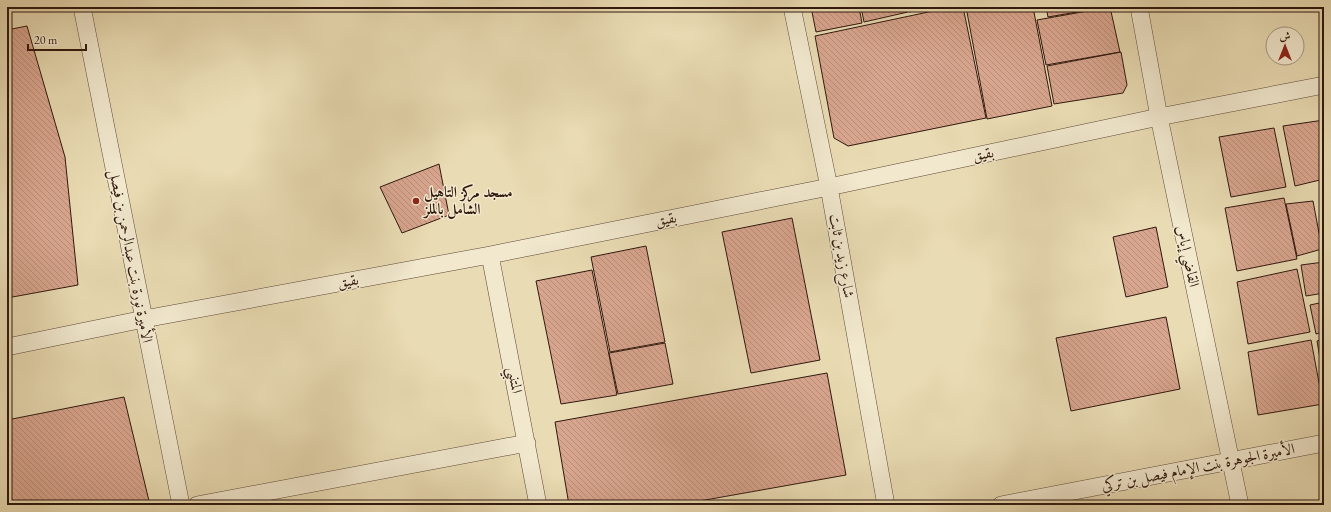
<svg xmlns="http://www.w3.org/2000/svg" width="1331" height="512" font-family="'EB Garamond',Amiri,serif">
<defs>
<pattern id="building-back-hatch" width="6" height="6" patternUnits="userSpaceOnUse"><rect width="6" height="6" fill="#d8a58e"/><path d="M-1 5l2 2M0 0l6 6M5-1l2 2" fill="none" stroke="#ba8d79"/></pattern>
</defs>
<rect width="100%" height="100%" fill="#e9dbb3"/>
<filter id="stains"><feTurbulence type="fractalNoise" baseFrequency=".005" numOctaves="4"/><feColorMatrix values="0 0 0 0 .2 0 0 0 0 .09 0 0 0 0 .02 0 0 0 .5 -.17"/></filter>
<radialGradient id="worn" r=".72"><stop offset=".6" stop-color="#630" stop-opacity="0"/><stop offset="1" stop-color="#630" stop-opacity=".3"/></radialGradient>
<path fill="url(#building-back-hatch)" stroke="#30180e" d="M811,7h48l3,16 -46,9z
M861,7h46l1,5 -44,10z
M908,7h25l-24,5z
M952,7h11l23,111 -138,28 -14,-8 -19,-102z
M966,7h67l19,99 -65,13z
M1046,7h60l-58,10z
M1110,7l10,45 -74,13 -9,-45z
M27,26l38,131 13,128 -71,13v-268z
M1121,52l6,33 -4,8 -69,11 -7,-38z
M1324,120v59l-29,7 -12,-60z
M1274,128l12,59 -55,10 -12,-60z
M439,164l10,51 -47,18 -22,-46z
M1284,198l13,61 -60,12 -12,-63z
M1313,201l9,48 -25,7 -11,-52z
M792,218l28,142 -69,13 -29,-141z
M1156,227l12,60 -42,10 -13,-60z
M646,246l19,96 -55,10 -19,-95z
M1324,262v31l-18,3 -5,-31z
M1297,269l13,63 -62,12 -11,-62z
M592,270l25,125 -56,9 -25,-123z
M1324,302v30l-8,2 -6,-29z
M1166,317l14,72 -109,22 -15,-73z
M1324,339v43l-7,-41z
M1311,340l12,64 -65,11 -10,-63z
M665,343l8,41 -55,10 -9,-41z
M827,373l19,102 -169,30h-108l-14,-83z
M124,397l25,104 -17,4h-121l-4,-20v-65z"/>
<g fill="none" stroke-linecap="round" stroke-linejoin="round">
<g stroke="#5e4937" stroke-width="18">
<path id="minor" d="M82,7l99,498
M792,7l37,180 57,318
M1139,7l20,110 81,388
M490,255l48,250
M7,347l137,-28 346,-64 339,-68 330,-70 165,-32
M197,505l330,-62
M1001,505l323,-62"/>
</g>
<use href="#minor" stroke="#f1e8ce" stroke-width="17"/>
</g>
<circle fill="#8f2418" stroke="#f1e8ce" stroke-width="1.5" cx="416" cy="201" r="4"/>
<g text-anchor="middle" stroke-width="3" stroke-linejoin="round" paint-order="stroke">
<g font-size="15" fill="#30180e" stroke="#f1e8ce">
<text transform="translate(983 154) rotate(-12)" y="5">بقيق</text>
<text transform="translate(666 219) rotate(-11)" y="5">بقيق</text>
<text transform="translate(131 256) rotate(79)" y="5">الأميرة نورة بنت عبدالرحمن بن فيصل</text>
<text transform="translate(842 256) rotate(80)" y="5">شارع زيد بن ثابت</text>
<text transform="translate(1188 256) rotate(78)" y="5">القاضي إياس</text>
<text transform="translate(348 281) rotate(-10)" y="5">بقيق</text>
<text transform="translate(515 380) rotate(79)" y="5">المتنبي</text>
<text transform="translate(1198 467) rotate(-11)" y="5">الأميرة الجوهرة بنت الإمام فيصل بن تركي</text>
</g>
<g font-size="15" font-weight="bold" fill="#30180e" stroke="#f1e8ce" text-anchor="start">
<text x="424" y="197">مسجد مركز التاهيل<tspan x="424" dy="17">الشامل بالملز</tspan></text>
</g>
</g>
<rect width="1331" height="512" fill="none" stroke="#e9dbb3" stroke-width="24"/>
<rect x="8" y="8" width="1315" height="496" fill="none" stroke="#30180e" stroke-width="2"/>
<rect x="12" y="12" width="1307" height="488" fill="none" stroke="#30180e"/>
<g transform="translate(1285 46)"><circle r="19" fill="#f1e8ce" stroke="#a49581"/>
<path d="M0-3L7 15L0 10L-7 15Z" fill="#8f2418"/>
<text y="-6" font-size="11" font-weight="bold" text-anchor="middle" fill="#30180e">ش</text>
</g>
<path d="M28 44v6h58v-6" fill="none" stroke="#30180e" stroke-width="2"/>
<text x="34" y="44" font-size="12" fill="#30180e" stroke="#f1e8ce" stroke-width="3" paint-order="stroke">20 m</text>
<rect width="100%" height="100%" filter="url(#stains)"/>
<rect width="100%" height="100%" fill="url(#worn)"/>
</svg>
